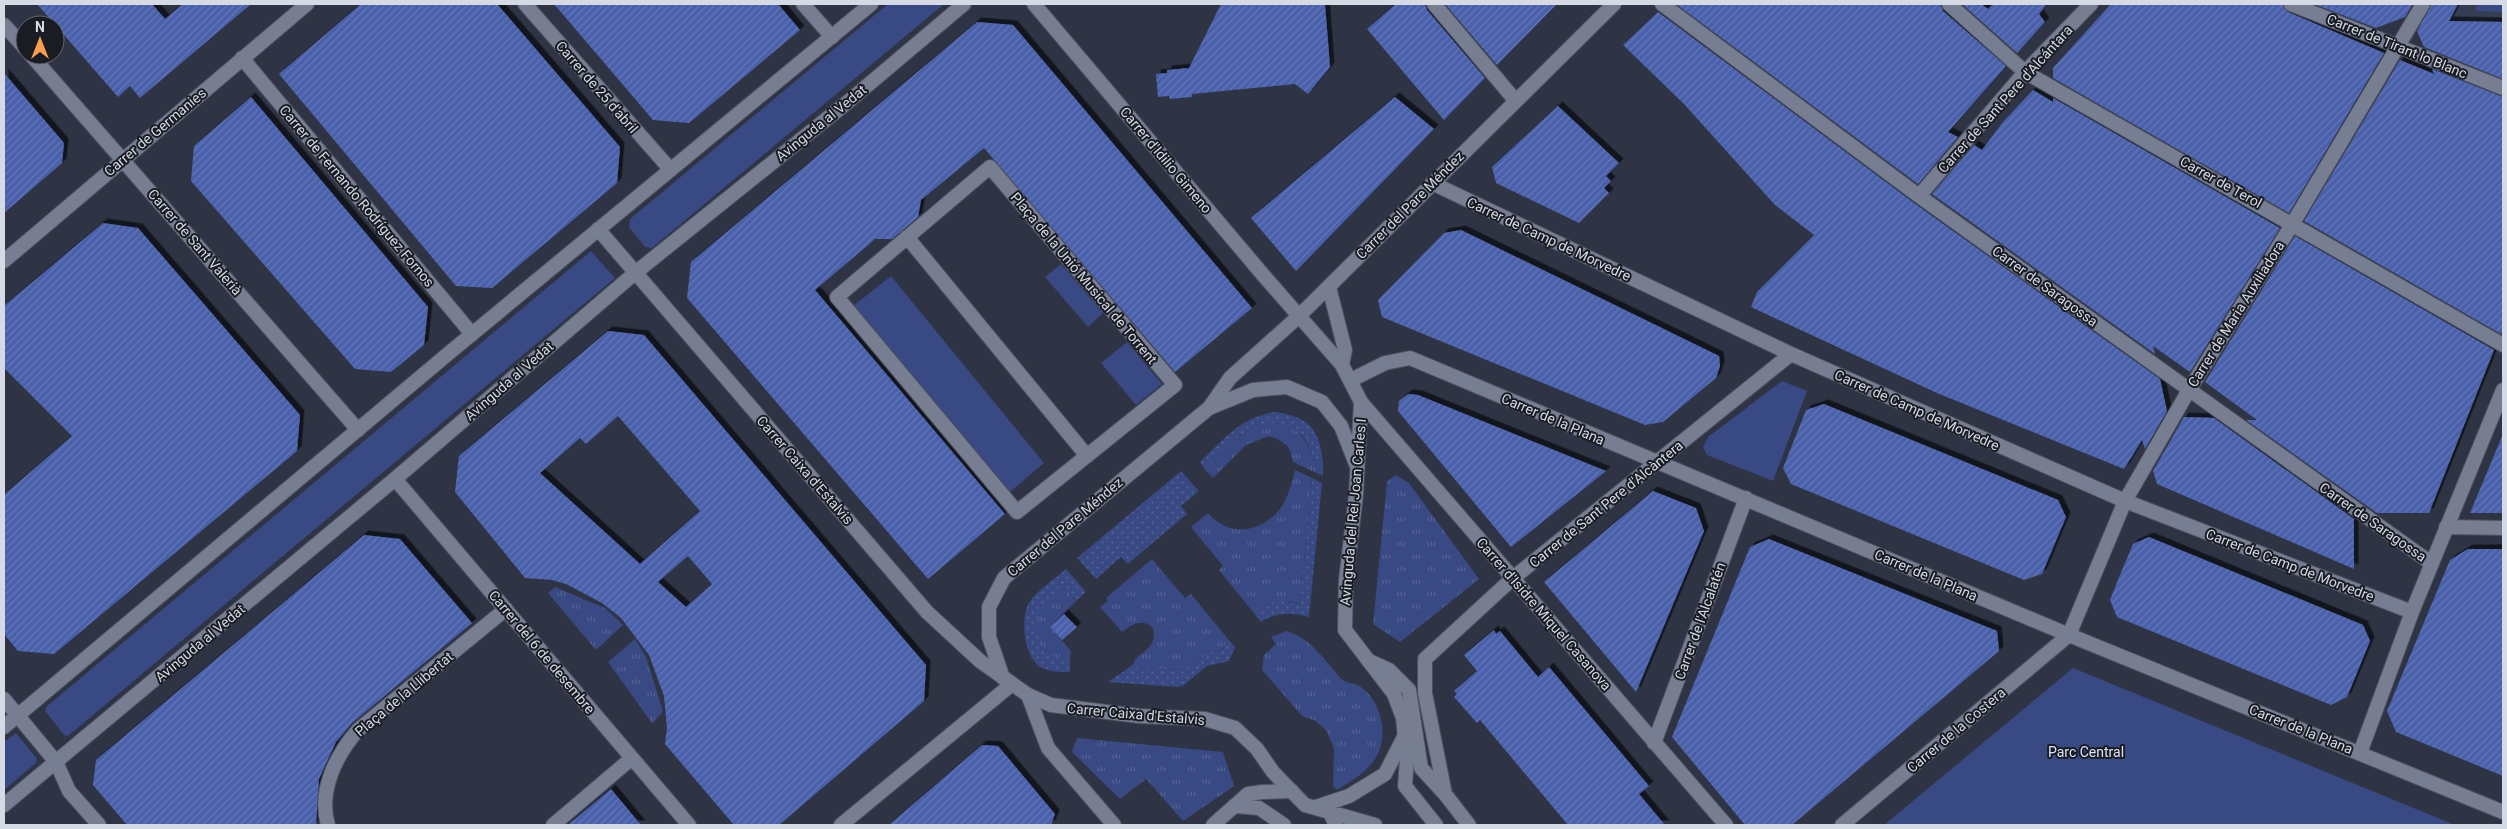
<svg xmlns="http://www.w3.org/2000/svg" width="2507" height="829" font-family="Roboto,sans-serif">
<defs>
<pattern id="grass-tufts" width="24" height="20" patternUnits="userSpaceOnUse" patternTransform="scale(1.25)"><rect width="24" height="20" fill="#384983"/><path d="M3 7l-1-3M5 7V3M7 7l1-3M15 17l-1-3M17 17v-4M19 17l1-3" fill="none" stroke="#546394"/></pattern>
<pattern id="garden-dots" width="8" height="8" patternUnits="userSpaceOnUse" patternTransform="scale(1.25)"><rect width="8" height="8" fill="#384983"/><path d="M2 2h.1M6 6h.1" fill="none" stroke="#546394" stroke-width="1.8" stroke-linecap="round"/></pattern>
<pattern id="building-hatch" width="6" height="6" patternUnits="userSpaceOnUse" patternTransform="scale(1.25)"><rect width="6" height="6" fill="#4a60ab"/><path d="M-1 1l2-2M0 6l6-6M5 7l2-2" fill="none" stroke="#6376b6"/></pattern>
<filter id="shadow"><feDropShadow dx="4.5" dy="-4.5" stdDeviation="0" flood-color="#0009"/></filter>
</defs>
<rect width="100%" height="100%" fill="#2e3444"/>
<path fill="#353d53" d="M2438,4h65v18l-74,-2z"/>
<path fill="url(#grass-tufts)" d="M1266,422c28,0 39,13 47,37l10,3v14l-30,-14c-2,-16 -9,-21 -24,-26l-23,9 -33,33 -8,-8c19,-18 37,-41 61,-48z
M1295,470l17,8 -12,126c-16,-4 -34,-2 -47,8l-34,-42 4,-4 -32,-39 17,-14c20,24 52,21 72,-4 8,-11 12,-26 15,-39z
M1396,475l13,8 70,96 -79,63 -27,-18 14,-143z
M1152,559l33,39 6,-4 37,45 -7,12 -9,1 -30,18 -52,-3 5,-5 -1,-2c12,-10 23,-15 19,-32 -10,-10 -21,-4 -31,4l-22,-25 8,-6 -2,-3z
M555,587l50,21 18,17 -27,25 -48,-57z
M1064,588l12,13 -26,26 21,24 -1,7c-5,0 -11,0 -16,-1 -16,-4 -21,-26 -17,-40 3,-12 19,-22 27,-29z
M1287,631c21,7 31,21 46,38 3,3 6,9 10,11 5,4 13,3 18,7 22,16 29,53 12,75 -9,12 -23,20 -36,28l-4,-4 1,-38 -8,-18 -12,-10 -12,-4 -40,-46 2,-15 12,-11 -5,-7z
M635,639l11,18 16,51v5l-10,10 -44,-61z
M1077,738l146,14 11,34 -51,35 -37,-42 -26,20 -48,-47z"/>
<path fill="#384983" d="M888,4h56l-292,244 -7,-1 -16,-20 1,-8z
M2476,4h27v8l-27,-1z
M591,251l24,27 -547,458 -4,-1 -19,-24 1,-4z
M1061,264l42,49 -15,14 -43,-50z
M891,276l153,187 -40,34 -156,-187z
M1127,342l35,42 -26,21 -35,-42z
M1782,381l25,10 -34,90 -66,-26 -4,-8 5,-10z
M2073,668l382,157h-571z
M16,733l21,26 -1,4 -32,27v-48z"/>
<path fill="url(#garden-dots)" d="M1275,412c34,5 44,16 48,50l-10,-3c-5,-17 -10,-27 -28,-34 -32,-12 -58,24 -80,45l-5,-8c24,-23 41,-45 75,-50z
M1181,471l18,20 -18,15 6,8 -59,50 -7,-7 -25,22 -19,-21z
M1312,478l10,5 -13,134c-18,-5 -32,-5 -48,5l-8,-10c16,-13 29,-11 47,-8z
M1066,569l20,23 -10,9 -12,-13c-22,20 -34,28 -23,60l13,9 16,1v14c-10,0 -21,0 -30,-5 -16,-10 -20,-49 -11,-64 8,-13 26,-24 37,-34z
M1228,639l7,8 -6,14 -22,5 -23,19 -7,2 -69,-5 22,-15 52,3 30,-18 9,-1z"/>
<path fill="url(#building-hatch)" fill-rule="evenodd" filter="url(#shadow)" d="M37,4h115l13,15 18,-15h68l-111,94 -10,-12 -12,11z
M361,4h136l123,143 -3,36 -125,105 -36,-2 -177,-212z
M554,4h224l22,26 -111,93 -36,-3z
M1221,4h104l5,63 -22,27 -13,-10 -103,10v3l-22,2 -1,-3 -11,1 -2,-23 11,-1v-3l22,-2z
M1396,4h29l2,6 58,68 -41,42 -77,-91z
M1445,4h112l-60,61z
M1676,4h264l3,7 63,55 -58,66 10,5 -40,47z
M1962,4h19l7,5 5,-5h54l-8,10 6,8 -28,31z
M2111,4h171l6,8 96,41 -95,160 -236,-135v-10z
M2314,4h99l-8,13 -29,11z
M2432,4h26l-9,17 54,1v57l-79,-32 -7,-16z
M1658,12l256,191 246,176 7,32 -22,38 -3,-9 -18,29 -187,-76 -186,-86 6,-15 57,-57 -39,-30 -91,-101 -61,-59z
M977,22l36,3 239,283 -77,64 -191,-224 -63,52 -3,17 -26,22h-17l-60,51 190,224 -77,65 -241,-281 4,-36z
M2400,60l34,14 -2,-5 71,28v231l-2,6 -197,-113z
M4,73l60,70 -2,20 -58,50z
M2033,90l20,12v-4l227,130 -90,144 -37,-26 2,8 -223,-160 42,-49 8,5 21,-28z
M251,97l177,210 -4,38 -33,27 -36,-3 -164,-188 3,-35z
M1395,97l39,32 -138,142 -45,-53z
M1558,106l61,57 -13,13 5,5 -7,7 5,5 -30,30 -83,-40 -4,-16z
M103,223l35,5 162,187 -3,36 -243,203 -36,-3 -14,-17v-139l68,-59 -68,-68v-62z
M1461,230l258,126 1,10 -4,12 -53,44 -18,3 -263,-108 -4,-17 66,-67z
M2295,236l199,114 -65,163h-52l-131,-93h11l-52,-38z
M608,331l36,4 282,330 -2,36 -145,124h-45l-69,-81 2,-16 -3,-32 -15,-41 -28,-37 -19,-15 -36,-19 -14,-4 -27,-2 -70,-86 4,-36zM618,416l82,95 -60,53 -100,-91 40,-35 6,6zM688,556l24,28 -26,23 -28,-25z
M1408,394l10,1 188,76 -95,76 -113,-136 1,-10z
M1824,404l234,96 8,17 -24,57 -18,6 -233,-96 -8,-16 23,-58z
M2184,417l30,1 140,101v50l-197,-85 -4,-13z
M2503,434v79h-33z
M1653,491l43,17 8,23 -68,161 -92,-110z
M364,535l36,4 72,84 -120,100 -16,19 -17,37 -3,46h-189l-34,-40 3,-25z
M2149,537l214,88 7,16 -23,56 -16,8 -214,-88 -7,-17 10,-25 13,-31z
M1769,539l228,92 2,20 -207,174h-47l-73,-88 78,-190z
M2468,549h35v227l-107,-44 -9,-21 63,-151z
M1064,614l13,13 -15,13 -12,-13z
M1494,630l2,4 4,-3 38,46 11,-10 100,119 -10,8 26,31h-97l-88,-105 -3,3 -23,-26 3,-3 -3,-3 23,-20 -13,-16z
M982,745l16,1 57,68 -4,11h-162z
M611,789l30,36h-73z"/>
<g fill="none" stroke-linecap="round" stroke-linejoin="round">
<g stroke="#4c505e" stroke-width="16">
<path id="pedestrian" d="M1434,4l81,96
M990,167l185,218 -158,127 -180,-215z
M907,237l180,219"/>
</g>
<g stroke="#4c505e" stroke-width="16">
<path id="minor" d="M525,4l145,165
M803,4l29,33
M1662,4l257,192 512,367
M1949,4l76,68 478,273
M2291,4l212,84
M4,25l21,23
M31,55l327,375
M242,58l230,276
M1432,183l359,171 275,121 59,26 287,111
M1919,196l106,-124 66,-68
M4,261l303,-257
M1299,316l315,-312
M1351,380l34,-17 25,-5 659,277 434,177
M1361,402l365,423
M395,479l294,346
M2446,527l57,1
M1369,661l20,9 20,20 12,78 23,25
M1028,695l20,53 66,77
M4,699l52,63 13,29 30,34
M1654,743l92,-245
M2360,753l52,-141 91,-222
M1235,806l24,2 25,17
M1329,811l7,14
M328,825c-10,-34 8,-70 30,-95l148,-121
M553,825l79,-67
M841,825l171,-141
M1213,825l35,-31 14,-2 30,-1
M1469,825l-24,-31 -20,-101v-34l88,-81 278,-224
M1842,825l227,-190 56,-134 64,-111 104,-167 130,-219"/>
</g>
<g stroke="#4c505e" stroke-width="16">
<path id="tertiary" d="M1034,4l230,272 78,89 19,37 -5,93 -10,85 -1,50 49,64 9,24 4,41 -2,27 31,39
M598,229l329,383 53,49 48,34 23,10 88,11 66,3 30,9 22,21 16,23 32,33 70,20
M1329,287l16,63 -3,15
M1209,408l21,-30 69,-62
M1003,678l-14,-41v-30l15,-29 205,-170 44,-18 34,-3 35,15 19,24 15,38
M4,727l445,-374 422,-349
M4,805l391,-326 240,-206 214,-172 115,-97
M1316,807l33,-11 36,-22 19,-37"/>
</g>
<use href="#pedestrian" stroke="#777e91" stroke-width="14"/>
<use href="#minor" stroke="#777e91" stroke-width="14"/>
<use href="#tertiary" stroke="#777e91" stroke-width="14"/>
</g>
<g text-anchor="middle" stroke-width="4" stroke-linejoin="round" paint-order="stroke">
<g font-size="14" fill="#d6dae5" stroke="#191c23">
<text transform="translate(2397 46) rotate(22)" y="5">Carrer de Tirant lo Blanc</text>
<text transform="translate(597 87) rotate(49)" y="5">Carrer de 25 d'abril</text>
<text transform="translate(2005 99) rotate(-48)" y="5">Carrer de Sant Pere d'Alcántara</text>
<text transform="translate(821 123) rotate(-39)" y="5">Avinguda al Vedat</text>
<text transform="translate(155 132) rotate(-40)" y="5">Carrer de Germanies</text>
<text transform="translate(1166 160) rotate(50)" y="5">Carrer d'Idilio Gimeno</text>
<text transform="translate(2221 182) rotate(29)" y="5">Carrer de Terol</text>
<text transform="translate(357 196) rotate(50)" y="5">Carrer de Fernando Rodríguez Fornos</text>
<text transform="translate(1410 205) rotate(-45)" y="5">Carrer del Pare Méndez</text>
<text transform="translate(1549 239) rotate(25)" y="5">Carrer de Camp de Morvedre</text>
<text transform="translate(195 242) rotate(49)" y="5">Carrer de Sant Valerià</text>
<text transform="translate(1084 278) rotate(50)" y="5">Plaça de la Unió Musical de Torrent</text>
<text transform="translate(2045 286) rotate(36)" y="5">Carrer de Saragossa</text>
<text transform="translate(2236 314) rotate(-58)" y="5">Carrer de Maria Auxiliadora</text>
<text transform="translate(509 381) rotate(-41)" y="5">Avinguda al Vedat</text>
<text transform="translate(1917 410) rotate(24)" y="5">Carrer de Camp de Morvedre</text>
<text transform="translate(1553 419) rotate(23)" y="5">Carrer de la Plana</text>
<text transform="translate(805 470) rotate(49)" y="5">Carrer Caixa d'Estalvis</text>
<text transform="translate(1606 504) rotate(-39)" y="5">Carrer de Sant Pere d'Alcàntera</text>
<text transform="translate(1353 512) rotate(-85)" y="5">Avinguda del Rei Joan Carles I</text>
<text transform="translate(2373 522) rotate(35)" y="5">Carrer de Saragossa</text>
<text transform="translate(1065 527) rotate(-40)" y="5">Carrer del Pare Méndez</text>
<text transform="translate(2290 565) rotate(21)" y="5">Carrer de Camp de Morvedre</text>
<text transform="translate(1926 575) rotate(23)" y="5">Carrer de la Plana</text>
<text transform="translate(1544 614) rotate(49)" y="5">Carrer d'Isidre Miquel Casanova</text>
<text transform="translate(1700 621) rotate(-70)" y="5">Carrer de l'Alcalatén</text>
<text transform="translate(200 643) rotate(-40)" y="5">Avinguda al Vedat</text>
<text transform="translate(542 652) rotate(50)" y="5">Carrer del 6 de desembre</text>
<text transform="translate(404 694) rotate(-40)" y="5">Plaça de la Llibertat</text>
<text transform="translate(1136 714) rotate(5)" y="5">Carrer Caixa d'Estalvis</text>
<text transform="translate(2301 729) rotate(22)" y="5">Carrer de la Plana</text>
<text transform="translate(1956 730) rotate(-40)" y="5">Carrer de la Costera</text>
</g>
<g font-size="14" fill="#dbe3f8" stroke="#191c23">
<text x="2086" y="757">Parc Central</text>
</g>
</g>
<rect width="2507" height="829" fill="none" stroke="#d6dae5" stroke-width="10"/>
<g transform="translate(40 40)"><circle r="24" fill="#191c23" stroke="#656871"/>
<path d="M0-4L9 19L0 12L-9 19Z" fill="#fa9f4f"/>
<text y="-8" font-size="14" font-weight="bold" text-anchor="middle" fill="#d6dae5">N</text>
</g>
</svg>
